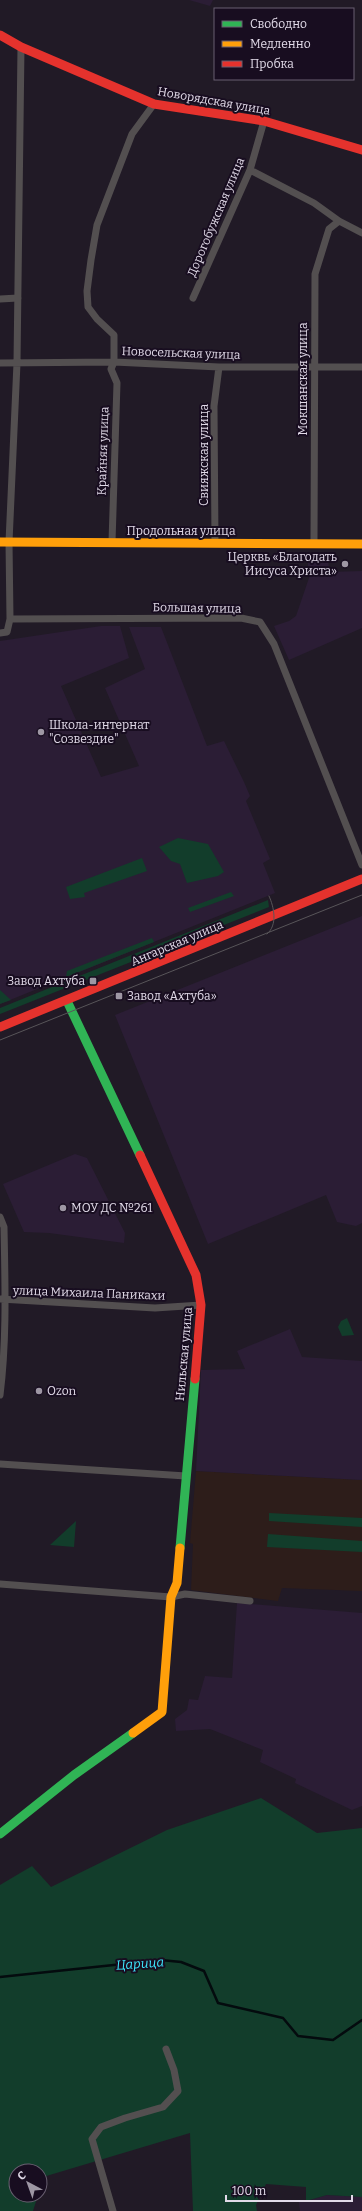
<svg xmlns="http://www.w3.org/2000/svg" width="362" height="2211" font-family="Bitter,serif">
<rect width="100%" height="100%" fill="#211a26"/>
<path fill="#2d1d1a" d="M196,1471l166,9v111l-80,-3 -4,13 -87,-11 2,-46 -3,-1z"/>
<path fill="#2b1d35" d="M189,0h24l-3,6z
M308,557h20l1,15 33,-1v57l-73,32 -15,-34 15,-5 7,-5 14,-41h-2z
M101,626h19l9,32 -68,28 40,91 38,-11 -34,-78 40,-19 -16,-42h32l46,119 17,-5 20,41 6,14 -4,5 24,58 -7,4 12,30 -275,111v-363z
M362,916v307l-6,3 -19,-4 -11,-27 -118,49 -93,-229z
M75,1154l12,4 38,75 -1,10 -75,-10 -25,-1 -21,-48z
M290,1329l12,28 60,4v119l-166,-9 5,-101 44,-1 -8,-18z
M237,1603l125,10v193l-10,4 -57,-27 1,-4 -36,-17 3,-12 -53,-21 -34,2 -1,-12 12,-9 2,-11 9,1 7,-24 27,2z
M327,2195l35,2v14h-62l-1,-10h7z"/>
<path fill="#123d2b" d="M178,838l30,6 16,28 -6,4 -31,7 -7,-19 -9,-3 -12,-14z
M142,858l5,13 -63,22 1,4 -15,2 -4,-12z
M231,892l3,4 -44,16 -2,-4z
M268,900l1,7 -269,107v-6z
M152,938l2,4 -88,35 1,-6z
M0,990l11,10 -11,4z
M347,1318l7,17 -12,1 -4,-9 3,-6z
M269,1513l93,5v9l-93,-6z
M76,1521l-2,26 -24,-2z
M268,1534l94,7v11l-95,-5z
M261,1798l56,35 45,-5v369l-35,-2 -21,6v-14l-40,-3 -10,21 1,6h-64l-3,-78 -147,44 -3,10v-16h-24v24h22l-5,16h-33v-326l32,-19 19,21 116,-57z"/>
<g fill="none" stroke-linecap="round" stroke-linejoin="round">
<path stroke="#040b0e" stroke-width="2.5" d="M0,1977l161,-17 20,2 23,9 14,32 65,15 15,18 35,4 29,-20"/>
<path stroke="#534f50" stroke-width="7" d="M250,170l64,33 25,18 23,12
M193,298l57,-128 14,-49
M0,299l18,-1
M0,363l114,-1 105,5h143
M112,542l5,-159 -6,-14 3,-7v-27l-17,-16 -9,-12 -1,-16 4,-31 6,-35 35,-91 22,-30
M215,543l-1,-137 5,-39
M314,543l1,-269 14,-45 10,-8
M10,619l-1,-77 8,-179 4,-316
M0,633l7,-1 3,-13 231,-1 19,4 14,22 88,221
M0,1217l4,10c1,56 3,112 -4,168
M0,1299l155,9 46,-3
M0,1464l186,12
M0,1584l171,13 14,-3 65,7
M113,2211l-21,-72 9,-12 24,-9 38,-11 15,-16 -4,-21 -8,-21"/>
<path stroke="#30b455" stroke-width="9" d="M67,1001l73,154
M180,1548l15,-169
M0,1834l74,-59 59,-42"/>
<path stroke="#ff9f0a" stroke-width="9" d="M0,542l362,2
M133,1733l29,-21 9,-115 6,-14 3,-35"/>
<path stroke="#e5322d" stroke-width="9" d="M0,35l21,12 133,57 110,17 98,29
M0,1027l362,-148
M140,1155l56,120 5,30 -6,74"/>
<path stroke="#585559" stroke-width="1" d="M267,934c11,-9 7,-27 2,-38
M0,1040l362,-145"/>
</g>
<g fill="#9e97a4" stroke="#180d20" stroke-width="1.5">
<circle cx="345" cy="564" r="4"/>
<circle cx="41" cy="732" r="4"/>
<rect x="89" y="977" width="8" height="8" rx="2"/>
<rect x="115" y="992" width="8" height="8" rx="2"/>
<circle cx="63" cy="1208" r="4"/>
<circle cx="39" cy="1391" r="4"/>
</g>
<g text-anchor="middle" stroke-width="4" stroke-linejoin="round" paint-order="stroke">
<g font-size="12" fill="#e1dae8" stroke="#180d20">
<text transform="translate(214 101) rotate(10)" y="4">Новорядская улица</text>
<text transform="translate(216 217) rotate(-67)" y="4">Дорогобужская улица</text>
<text transform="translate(181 353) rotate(2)" y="4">Новосельская улица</text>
<text transform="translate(303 379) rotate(-90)" y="4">Мокшанская улица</text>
<text transform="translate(103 451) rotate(-88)" y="4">Крайняя улица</text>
<text transform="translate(204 455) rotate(-90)" y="4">Свияжская улица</text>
<text x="181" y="535">Продольная улица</text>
<text transform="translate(197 608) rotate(1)" y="4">Большая улица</text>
<text transform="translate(177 943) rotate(-23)" y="4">Ангарская улица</text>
<text transform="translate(89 1293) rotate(2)" y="4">улица Михаила Паникахи</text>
<text transform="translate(184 1354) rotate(-85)" y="4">Нильская улица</text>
</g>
<g font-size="12" fill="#e1dae8" stroke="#180d20" text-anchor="start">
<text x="337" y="561" text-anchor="end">Церквь «Благодать<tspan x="337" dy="14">Иисуса Христа»</tspan></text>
<text x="49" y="729">Школа-интернат<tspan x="49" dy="14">"Созвездие"</tspan></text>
<text x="85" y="985" text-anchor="end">Завод Ахтуба</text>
<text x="127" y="1000">Завод «Ахтуба»</text>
<text x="71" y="1212">МОУ ДС №261</text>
<text x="47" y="1395">Ozon</text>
</g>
<g font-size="13" font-style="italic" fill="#3ee8fe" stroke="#180d20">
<text transform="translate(140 1963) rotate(-4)" y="5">Царица</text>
</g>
</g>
<rect x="214" y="8" width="140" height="72" fill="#180d20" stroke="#685f70"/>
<rect x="222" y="21" width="20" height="6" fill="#30b455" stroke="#685f70"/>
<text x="250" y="28" font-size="12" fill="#e1dae8">Свободно</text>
<rect x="222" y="41" width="20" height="6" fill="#ff9f0a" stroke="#685f70"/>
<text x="250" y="48" font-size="12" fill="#e1dae8">Медленно</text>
<rect x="222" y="61" width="20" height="6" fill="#e5322d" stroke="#685f70"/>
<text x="250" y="68" font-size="12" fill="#e1dae8">Пробка</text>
<g transform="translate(28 2183) rotate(319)"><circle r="19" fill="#180d20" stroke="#685f70"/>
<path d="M0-3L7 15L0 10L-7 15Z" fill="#9e97a4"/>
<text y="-6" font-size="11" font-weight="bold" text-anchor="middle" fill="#e1dae8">С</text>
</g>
<path d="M226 2195v6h126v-6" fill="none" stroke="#e1dae8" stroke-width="2"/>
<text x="232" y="2195" font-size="12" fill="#e1dae8" stroke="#180d20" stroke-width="3" paint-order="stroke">100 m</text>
</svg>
